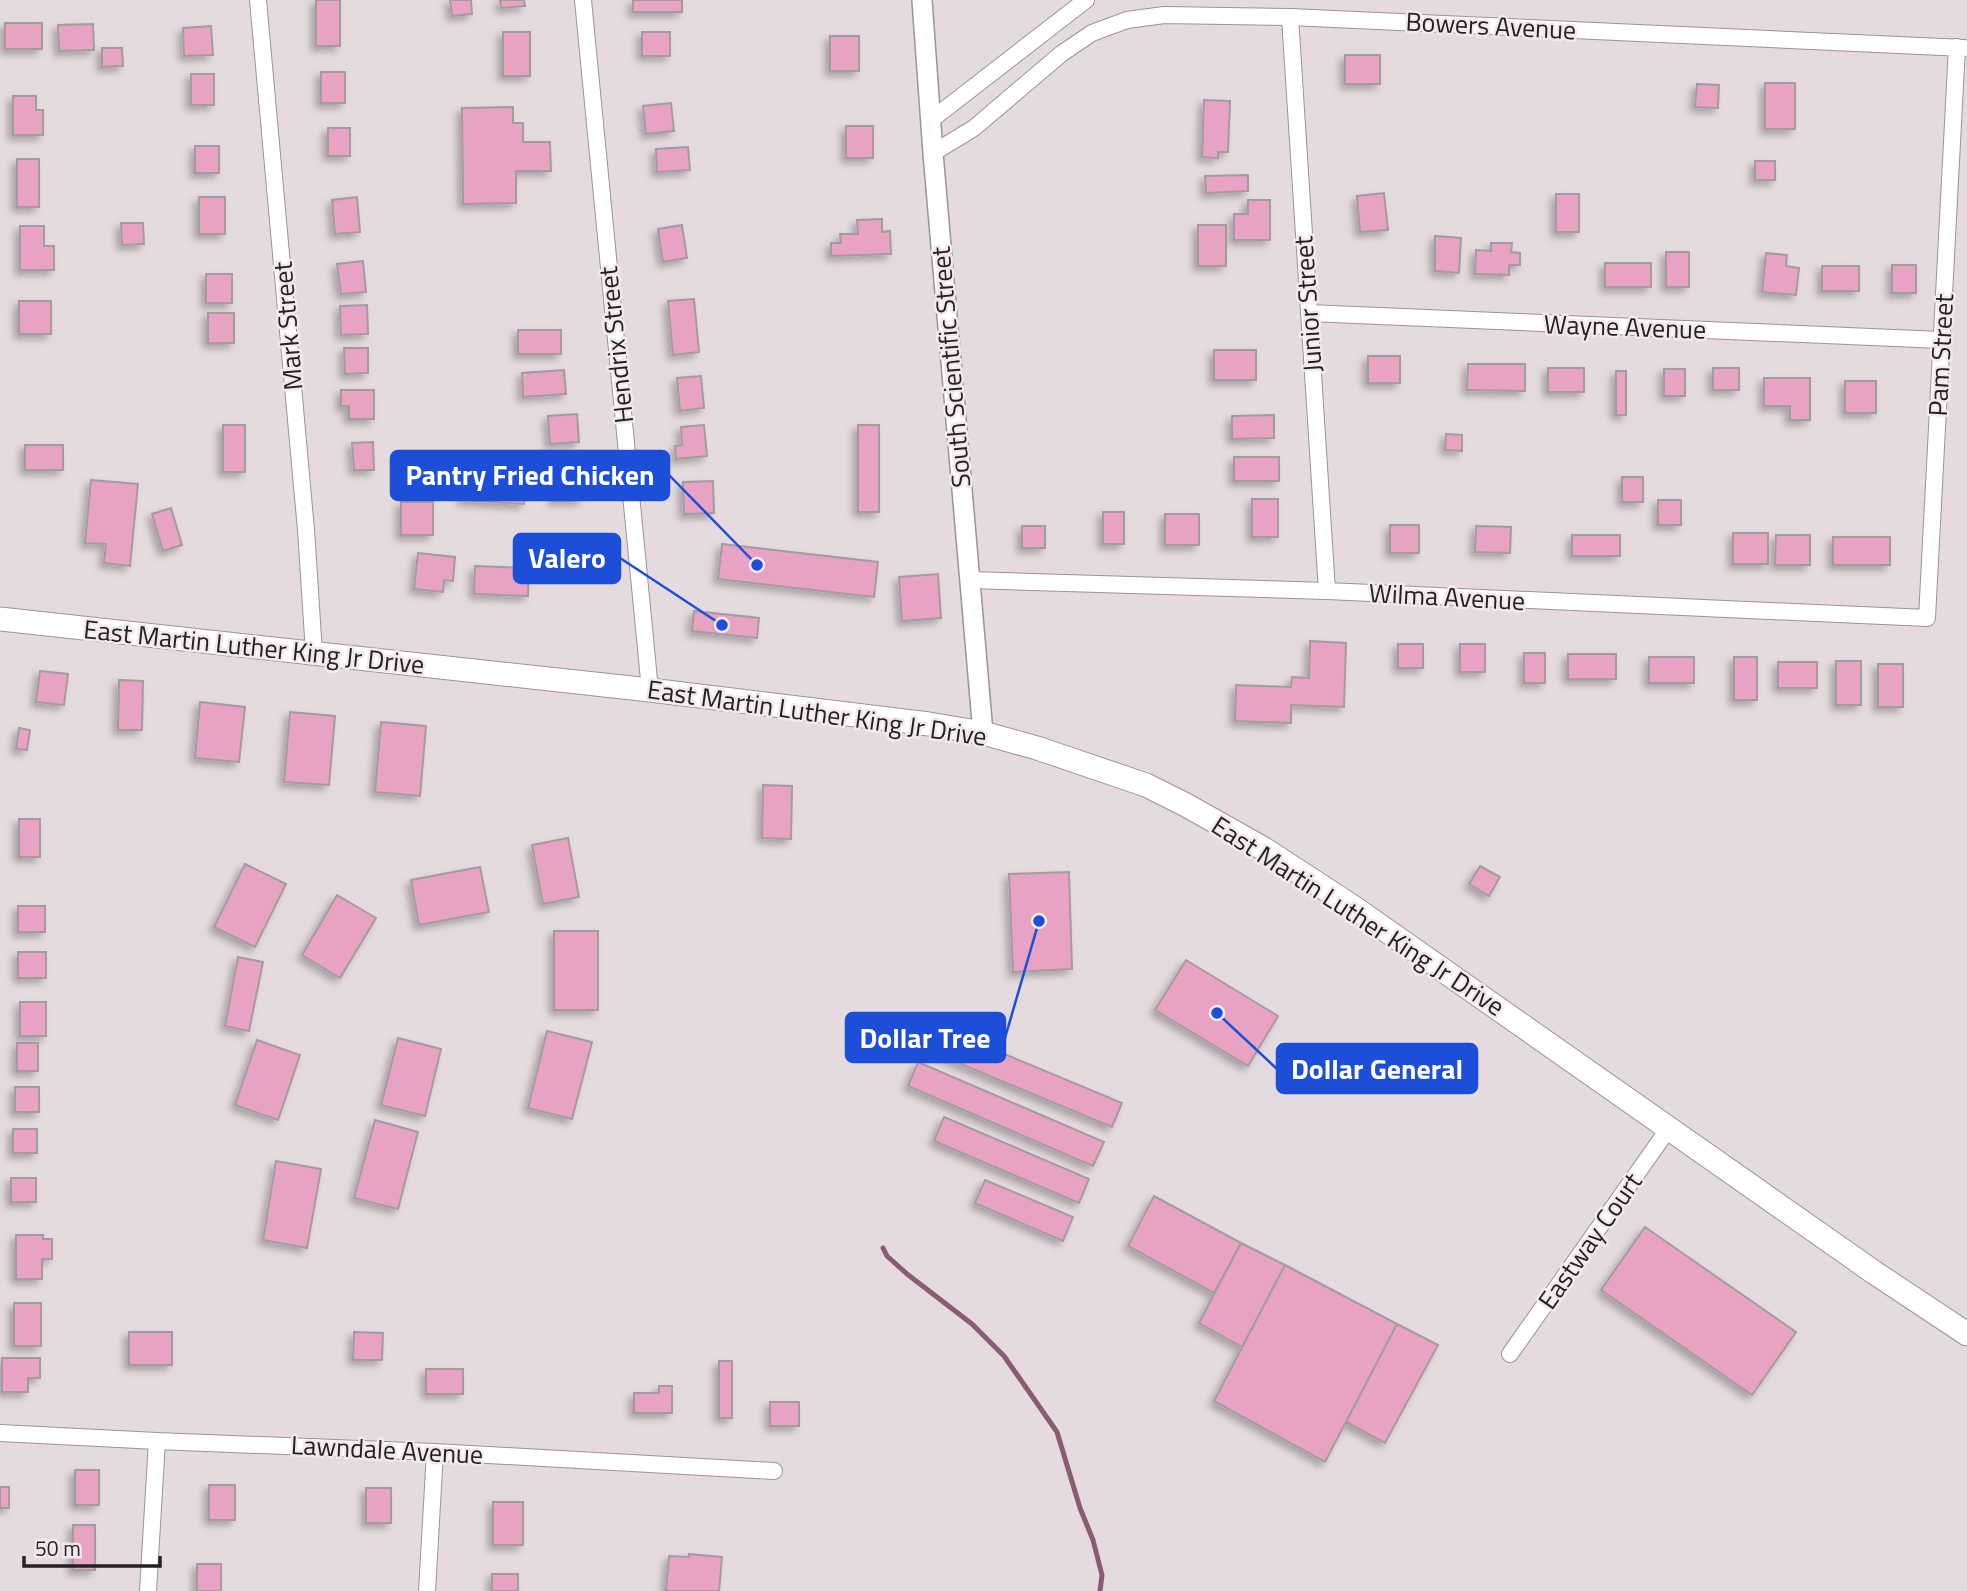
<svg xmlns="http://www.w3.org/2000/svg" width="1967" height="1591" font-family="'Titillium Web',sans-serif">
<defs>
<filter id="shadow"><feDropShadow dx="-4.5" dy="4.5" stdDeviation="3.5" flood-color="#0004"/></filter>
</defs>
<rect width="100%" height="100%" fill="#e5dbdf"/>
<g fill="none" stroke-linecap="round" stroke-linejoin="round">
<path stroke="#8a5b72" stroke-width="5" d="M883,1248l4,8 20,18 65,50 32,32 53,76 23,76 13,32 9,35 -2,16"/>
</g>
<path fill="#e8a2c3" stroke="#a49b9f" stroke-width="2" filter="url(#shadow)" d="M316,0h24v46h-24z
M450,0h21l1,14 -20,2z
M500,0h24l1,6 -24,2z
M633,0h49v12h-49z
M5,23h37v26h-37z
M93,24l1,26 -35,1 -1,-26z
M211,26l2,29 -29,1 -1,-28z
M503,32h27v44h-27z
M642,32h28v24h-28z
M830,36h29v35h-29z
M102,48h20l1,18 -21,1z
M1345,55h35v29h-35z
M321,72h24v31h-24z
M191,74h23v31h-23z
M1765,83h30v46h-30z
M1697,84l22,1 -1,23 -23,-1z
M13,96h23v14h7v25h-30z
M1204,100l26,1 -2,51h-10v6l-16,-1z
M671,103l3,28 -28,3 -3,-28z
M513,107v16h10v19h27l1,29h-35v32l-53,1 -1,-96z
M846,126h27v32h-27z
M328,128h22v28h-22z
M195,146h24v27h-24z
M688,147l2,23 -33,2 -1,-23z
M17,159h22v48h-22z
M1755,161h20v19h-20z
M1248,175v16l-42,2 -1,-17z
M1384,193l4,37 -28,2 -3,-36z
M1556,194h23v38h-23z
M199,197h26v37h-26z
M357,197l3,35 -25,2 -3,-34z
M1248,200h22v40h-36v-26h14z
M882,219v13l8,-1 1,23 -60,2v-13h10l-1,-9h18l-1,-14z
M121,223h22l1,21 -22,1z
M682,225l5,33 -24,4 -5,-33z
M1198,225h28v41h-28z
M20,226h24v20h10v24h-34z
M1435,236l26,2 -2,35 -24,-2z
M1491,243h21l-1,9 9,1v12h-11v10l-34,-1 1,-24 15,1z
M1666,252h23v35h-23z
M1766,253l21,2 -1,11 13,2 -3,27 -34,-3z
M363,261l3,31 -25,2 -4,-30z
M1605,263h46v24h-46z
M1892,265h24v28h-24z
M1822,266h37v25h-37z
M206,274h26v29h-26z
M694,299l5,53 -26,3 -5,-54z
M19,301h32v33h-32z
M367,305l1,29 -27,1 -1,-29z
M208,313h26v30h-26z
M518,330h43v24h-43z
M344,348h24v25l-23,1z
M1214,350h42v30h-42z
M1368,356h32v27h-32z
M1468,364h57v27l-58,-1z
M1548,368h36v24h-36z
M1713,368h26v22h-26z
M1664,369h21v27h-21z
M564,370l2,24 -43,3 -1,-24z
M1616,371h10v44h-10z
M701,376l3,32 -24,3 -3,-33z
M1764,378h46v42h-20v-14h-26z
M1845,381h31v32h-31z
M341,390h33v29h-25v-13h-8z
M577,414l2,28 -29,2 -2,-28z
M1274,415v23l-42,1v-23z
M223,425h22v47h-22z
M704,425l3,31 -31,3 -1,-13 7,-1 -1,-18z
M858,425h21v87h-21z
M1446,434l16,1v16l-17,-1z
M373,442l1,28h-20l-2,-27z
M25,445h38v25h-38z
M1234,457h45v24h-45z
M464,461l23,1 -1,19 40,3 -2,20 -62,-4z
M553,462h29v38h-29z
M1622,477h21v25h-21z
M91,480l47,4 -8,82 -26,-3 2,-19 -21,-1z
M713,481l1,32 -30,1 -1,-32z
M1252,499h26v38h-26z
M1658,500h23v25h-23z
M401,502h32v33h-32z
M171,508l11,37 -19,6 -11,-37z
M1103,512h21v32h-21z
M1165,514h34v31h-34z
M1390,525h29v28h-29z
M1022,526h23v22h-23z
M1476,526l35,1 -1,26 -35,-1z
M1733,533h35v31h-35z
M1572,535h48v21h-48z
M1776,535h34v30h-35z
M1833,537h57v28h-57z
M722,544l156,18 -4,35 -156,-18z
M418,553l37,4 -2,24 -9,-1 -1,12 -29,-3z
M475,566l54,2 -1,28 -54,-2z
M938,574l3,44 -39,3 -3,-44z
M694,611l65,7 -2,20 -65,-7z
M1310,641l36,2 -2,64 -53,-2v18l-56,-2 1,-36 55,2 1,-10 17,1z
M1398,644h25v24h-25z
M1460,644h25v28h-25z
M1524,653h21v30h-21z
M1568,654h48v25h-48z
M1649,657h45v26h-45z
M1734,657h23v43h-23z
M1836,661h25v44h-25z
M1778,662h39v26h-39z
M1878,664h25v43h-25z
M40,671l28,3 -4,31 -28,-3z
M119,680l24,1 -1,49h-24z
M200,702l45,5 -6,55 -44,-4z
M290,712l45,4 -6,69 -45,-3z
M381,722l45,4 -6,70 -45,-4z
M19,728l11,2 -3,20 -11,-1z
M763,785l29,1 -1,53 -29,-1z
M19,819h21v38h-21z
M568,838l11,59 -36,7 -11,-59z
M245,864l41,20 -31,63 -41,-20z
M1480,866l20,11 -11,19 -20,-12z
M480,867l9,45 -70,13 -8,-45z
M1069,872l3,97 -59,3 -4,-98z
M337,895l39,23 -36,60 -38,-23z
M18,906h27v26h-27z
M554,931h44v79h-44z
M18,952h28v26h-28z
M238,957l25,5 -14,69 -24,-5z
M1186,960l92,56 -30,50 -93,-56z
M20,1002h26v34h-26z
M918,1018l204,85 -10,24 -204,-85z
M547,1031l45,11 -20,77 -44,-11z
M398,1038l43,11 -16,67 -44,-11z
M257,1040l43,15 -22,65 -43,-15z
M17,1043h21v28h-21z
M918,1062l186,80 -11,24 -185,-80z
M15,1087h24v25h-24z
M944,1117l145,62 -10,24 -145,-62z
M375,1120l43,12 -20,77 -44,-11z
M13,1129h24v24h-24z
M276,1161l45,8 -14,79 -44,-8z
M11,1178h25v24h-25z
M985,1180l88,37 -10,24 -88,-38z
M1154,1196l87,47 -27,50 -86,-47z
M1645,1227l151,105 -44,63 -151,-105z
M16,1235h27v4h9v20h-10v20h-26z
M1241,1243l44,22 -43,82 -43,-24z
M1285,1265l112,59 -72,138 -111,-61z
M14,1303h27v43h-27z
M1397,1324l41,21 -53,98 -39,-21z
M129,1332h43v33h-43z
M354,1332l29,1 -1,27h-29z
M2,1358h38v20h-12v14h-26z
M719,1361h13v57h-13z
M426,1369h37v25h-37z
M659,1386h13v27h-38v-20h25z
M770,1402h29v24h-29z
M75,1470h24v35h-24z
M209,1485h26v35h-26z
M0,1487h9v21h-9z
M366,1488h25v35h-25z
M493,1502h30v43h-30z
M73,1525h22v45h-22z
M689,1554l33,3 -3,34h-53l3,-35 20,1z
M197,1564h24v27h-24z
M492,1574h26v17h-26z"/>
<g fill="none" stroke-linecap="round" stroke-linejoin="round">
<g stroke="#9d9397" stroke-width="18">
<path id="minor" d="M258,0l48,530 8,123
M583,0l67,690
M1290,17l37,574
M931,120l155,-120
M933,153l41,-25 87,-74 31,-21 35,-13 37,-5 126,2 674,31
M1309,313l632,27
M970,580l357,11 600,27 30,-571
M1510,1354l159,-226
M0,1433l157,8 278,11 339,19
M148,1591l9,-150
M427,1591l8,-139"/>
</g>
<g stroke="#9d9397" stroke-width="22">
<path id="tertiary" d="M922,0l11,153 50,580"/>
</g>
<g stroke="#9d9397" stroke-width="25">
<path id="secondary" d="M0,619l650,71 279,34 54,9 54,15 109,37 40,20 78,44 89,58 522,366 92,61"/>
</g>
<use href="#minor" stroke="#fff" stroke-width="16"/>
<use href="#tertiary" stroke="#fff" stroke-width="19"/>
<use href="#secondary" stroke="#fff" stroke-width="23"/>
</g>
<g text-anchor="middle" stroke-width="5" stroke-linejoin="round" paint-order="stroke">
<g font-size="26" fill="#252123" stroke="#f3e8ed">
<text transform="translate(1491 26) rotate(3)" y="9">Bowers Avenue</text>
<text transform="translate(1308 304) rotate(-94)" y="9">Junior Street</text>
<text transform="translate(288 326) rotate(-95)" y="9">Mark Street</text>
<text transform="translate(1625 327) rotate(2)" y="9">Wayne Avenue</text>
<text transform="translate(616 345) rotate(-96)" y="9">Hendrix Street</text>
<text transform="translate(1941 355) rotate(-87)" y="9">Pam Street</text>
<text transform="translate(951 367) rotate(-95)" y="9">South Scientific Street</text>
<text transform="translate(1447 597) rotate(3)" y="9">Wilma Avenue</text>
<text transform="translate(254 647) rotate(6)" y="9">East Martin Luther King Jr Drive</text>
<text transform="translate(817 713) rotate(8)" y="9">East Martin Luther King Jr Drive</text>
<text transform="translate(1358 916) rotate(33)" y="9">East Martin Luther King Jr Drive</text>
<text transform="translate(1590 1241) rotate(-55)" y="9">Eastway Court</text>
<text transform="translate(387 1450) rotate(3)" y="9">Lawndale Avenue</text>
</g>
</g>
<path fill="none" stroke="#1d4ed8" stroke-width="2.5" d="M757 565L669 475M722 625L620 558M1039 921L1005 1038M1217 1013L1277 1069"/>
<g fill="#1d4ed8" stroke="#f3e8ed" stroke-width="2.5">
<circle cx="757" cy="565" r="7"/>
<circle cx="722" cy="625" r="7"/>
<circle cx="1039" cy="921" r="7"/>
<circle cx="1217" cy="1013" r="7"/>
</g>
<g fill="#1d4ed8" stroke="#1d4ed8" stroke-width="2.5">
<rect x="391" y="451" width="278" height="49" rx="7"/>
<rect x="514" y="534" width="106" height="49" rx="7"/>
<rect x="846" y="1013" width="159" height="49" rx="7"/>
<rect x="1277" y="1044" width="200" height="49" rx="7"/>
</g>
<g font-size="28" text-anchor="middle" font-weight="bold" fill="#fff">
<text x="530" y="485">Pantry Fried Chicken</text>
<text x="567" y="568">Valero</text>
<text x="925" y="1048">Dollar Tree</text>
<text x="1377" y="1079">Dollar General</text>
</g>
<path d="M24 1556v10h136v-10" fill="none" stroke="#252123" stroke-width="3.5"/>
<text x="35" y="1556" font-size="21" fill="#252123" stroke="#f3e8ed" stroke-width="5" paint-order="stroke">50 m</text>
</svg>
